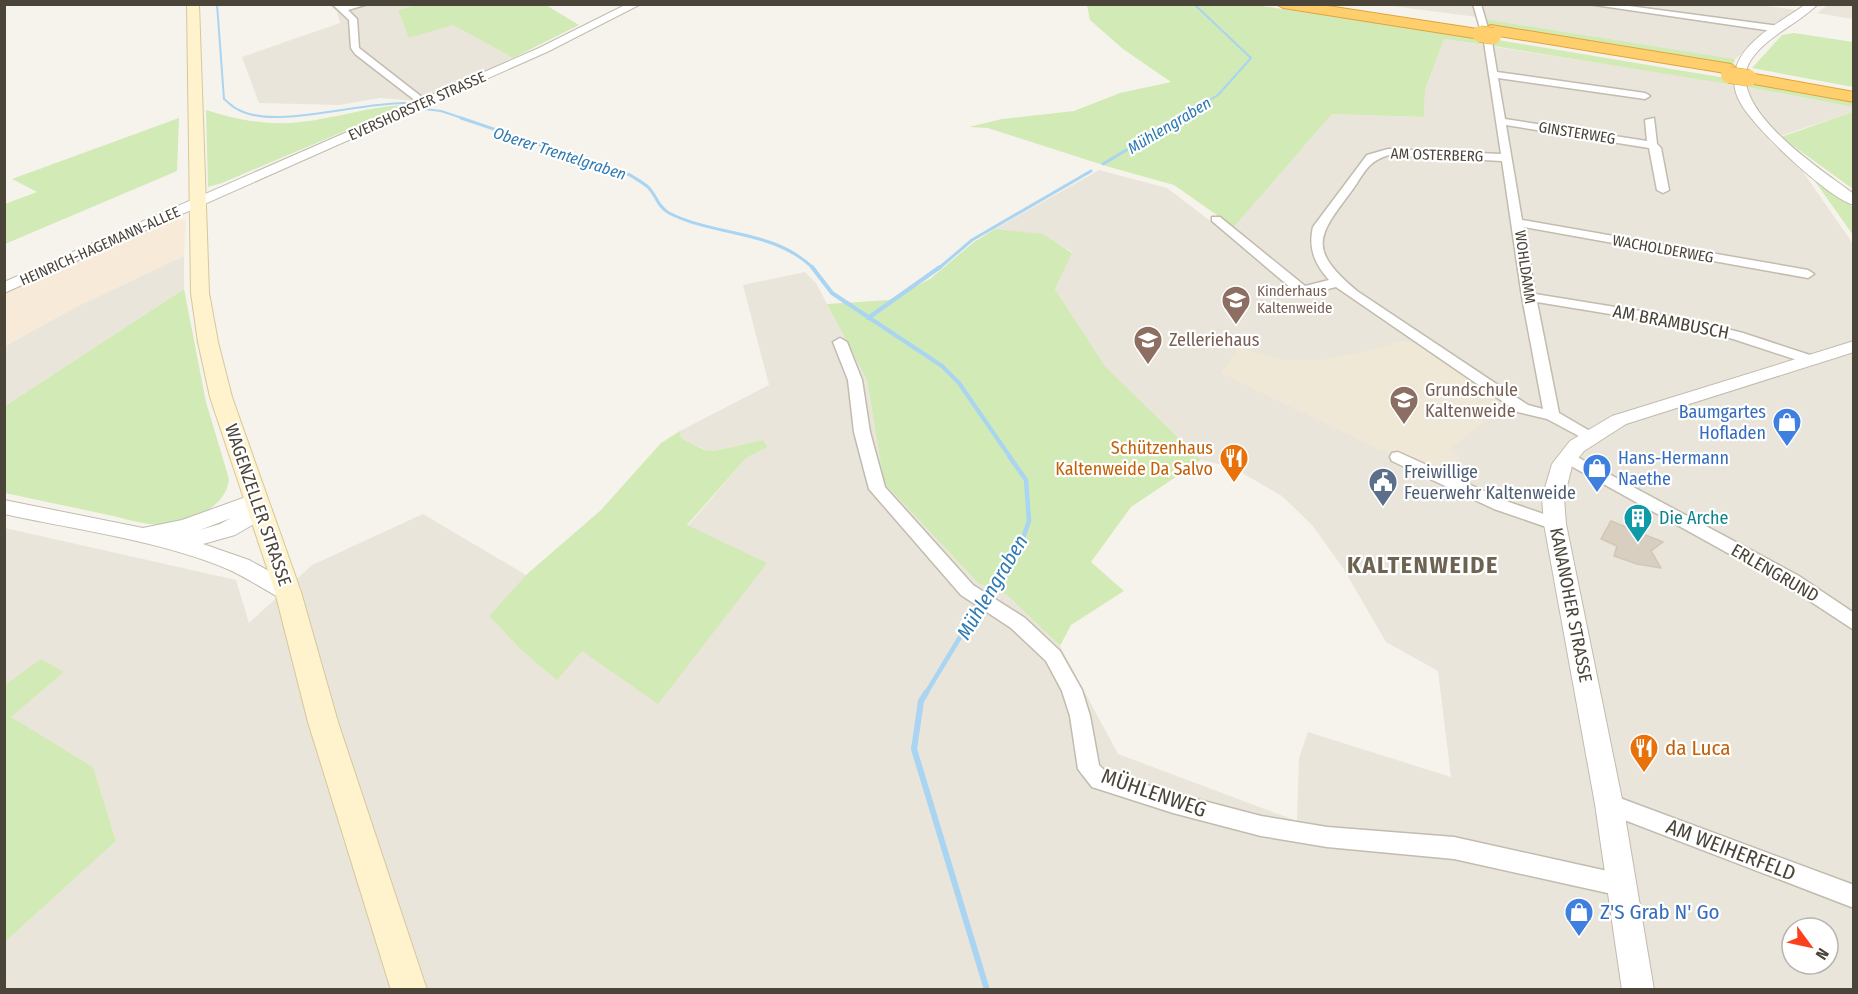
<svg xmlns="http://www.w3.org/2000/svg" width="1858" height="994" font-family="'Fira Sans Condensed',sans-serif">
<rect width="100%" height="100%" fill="#f6f3ec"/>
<path fill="#eae5da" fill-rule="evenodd" d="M419,4l-21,6 11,27 44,-12 60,33 -94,43 -39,-3 -41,7 -80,-2 -17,-46 98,-34 -3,-11 -7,-7z
M1752,4l45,6 -62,49 -251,-40 -4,-14z
M1391,5h82l4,12 -85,-11z
M1828,5h25v14l-36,-6z
M1444,39l276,43 133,25v5l-85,28 31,26 54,78v745h-1848v-47l111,-101 -23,-74 -83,-50 53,-44 -58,12v-157l231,52 13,43 63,-58 111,-51 103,61 -37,41 33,35 35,28 189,-221 22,-11 -5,-7 -49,11 -9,-1 -24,-12 -1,-7 89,-46 -26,-100 62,-13 11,11 51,97 17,103 94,100 29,12 53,51 58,108 179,67 2,-63 9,-26 143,45 -13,-106 -52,-29 -43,-74 -31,-43 -30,-29 -50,-29 -31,-7 -96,-94 -50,-77 17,-37 -29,-17 -48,-6 104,-59 68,18 58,44 9,-5 98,-113 92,3 1,-27zM1792,928h36v36h-36z
M184,256v33l-179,117v-60l73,-40z"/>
<path fill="#f7ead8" d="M172,219l14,1 -2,36 -106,50 -73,40v-54z"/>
<path fill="#efe8d6" d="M1402,341l15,3 90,61 -58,44 11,8 -12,18 -76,-29 -151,-73 18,-26 42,13h39l43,-8z"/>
<path fill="#d2eab5" d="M419,4l127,1 33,20 -66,33 -60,-33 -44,13 -11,-28z
M1087,5h167l229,33 2,7 -41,-6 -19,51 -1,27 -92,-3 -98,113 -60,-42 -68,-19 -118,-38 -19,-1 33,-8 72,-8 46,-18 51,-11 -48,-33 -33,-29z
M1484,19l251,40 -2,6 -247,-40z
M1794,33l59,9v45l-101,-19 30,-33z
M1492,39l240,40 2,6 -241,-39z
M1748,82l105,20v5l-106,-20z
M406,105l-184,78 -14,4 -2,-77c31,10 63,16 95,12 36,-4 69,-16 105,-17z
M1853,112v77l-72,-52z
M179,118l-2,53 -172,73v-40l32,-12 -25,-13z
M1807,170l46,37v28z
M995,229l48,5 29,19 -17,36 50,77 96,94 -70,47 -40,55 33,29 -53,34 -11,21 -53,-51 -29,-12 -94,-100 -17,-103 -40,-76 62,-4 41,-21 44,-37z
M184,289l22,113 23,77c-3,33 -50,48 -80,45 -15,-2 -30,-7 -45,-10 -33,-7 -66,-14 -99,-21v-87z
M680,431l1,7 23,12 10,1 49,-11 5,7 -22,11 -59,67 80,38 -109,141 -76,-53 -25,29 -35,-29 -33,-35 37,-41 75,-65 60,-67z
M41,659l23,13 -53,45 82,50 23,74 -111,101v-257z"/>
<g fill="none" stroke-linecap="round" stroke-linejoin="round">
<path stroke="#a9d4f2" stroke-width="2" d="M217,4l7,95c5,4 9,9 15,11 37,20 124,-9 169,-7
M424,109l17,2 24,8
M1178,119l40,-24 33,-37 -57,-54"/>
<path stroke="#a9d4f2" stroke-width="3" d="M461,118l169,57c6,4 14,8 19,13 8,9 9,19 20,25 47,24 105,16 145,56
M1103,164l77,-46
M938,269l34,-29 119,-69"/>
<path stroke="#a9d4f2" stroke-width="4" d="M812,267l20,26 110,73 17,17 51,74
M868,318l72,-51"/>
<path stroke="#a9d4f2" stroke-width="4.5" d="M925,695l52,-86 20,-25 24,-40 8,-23 -3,-41 -17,-24"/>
<path stroke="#a9d4f2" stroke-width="6" d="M926,693l-5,8 -7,48 73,241"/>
</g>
<path fill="#d8cfc1" stroke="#d3c7b4" stroke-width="1.5" d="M1611,521l52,21 -12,9 10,17 -24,-4 -23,-8 3,-10 -16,-7z"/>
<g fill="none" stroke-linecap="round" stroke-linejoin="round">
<g stroke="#c2bbae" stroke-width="3">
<path id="minor" d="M332,4h36l-20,6 9,9 2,29 68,53v4h-6l-66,-51 -4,-6 -2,-28z
M1473,4h8l11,38 5,30 148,21 5,3 -5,3 -147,-21 7,41 142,22 -2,-21 9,-2 3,26 4,4 8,42 -6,3 -6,-3 -8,-42 -143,-23 16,95 286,50 6,4 -6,4 -284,-51 11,67 148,24 60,15 73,24 2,3 -2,3h-10l-73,-24 -50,-13 -146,-24 22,111 36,21 3,3 -3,3 -5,2 -43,-23 -29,-7 -182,-125 -33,8 -5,-1 -86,-73v-4h8l85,69 24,-6c-14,-16 -21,-31 -16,-53l54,-72 21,-6 113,5 -17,-112zM1389,155l113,6 20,136 21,112 -15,-4 -171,-114c-51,-43 -39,-55 -4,-102 12,-17 15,-28 36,-34z
M1588,4h26l165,22 4,3 -4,3z
M840,338l7,4 15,38 8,52 15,55 88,98 52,33 35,33 22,39 8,26 9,49 8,8 66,20 88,23 66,11 127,10 167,37 8,3 4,8 -4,8 -8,3 -167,-37 -127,-12 -66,-11 -88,-23 -81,-26 -14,-18 -8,-53 -8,-25 -16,-30 -35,-33 -50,-33 -92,-106 -15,-57 -6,-52 -15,-38z
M1398,452l108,49 55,19 2,4 -2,4 -6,2 -61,-21 -102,-48 -2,-4 2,-4z
M1568,452l231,124 55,37v17l-67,-44 -225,-125 -2,-4z
M1609,794l245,91v23l-253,-97 -3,-7 3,-7z"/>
</g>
<g stroke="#c2bbae" stroke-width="2">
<path id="tertiary" d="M627,4h14l-94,48 -543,241v-11l535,-234z
M1806,4h12c-20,20 -48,30 -65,53 -36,46 70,114 101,137v11c-25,-6 -104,-80 -115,-105 -6,-11 -6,-23 -2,-35 10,-27 47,-45 69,-61z
M1854,341v11l-228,72 -42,27 -12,15 -8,32 2,26 57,280 31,186h-32l-27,-186 -51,-280 -2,-26 10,-34 18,-23 42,-25z
M257,493l7,2 4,5 -3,4 7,6 -3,5 -34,20 -32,9 46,16 47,26 4,6 -4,6 -8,3 -8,-3c-16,-9 -32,-19 -48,-27 -68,-30 -155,-41 -228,-57v-14l139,28 39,-8zM231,518l-11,6 -20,6z"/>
</g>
<g stroke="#d6c79b" stroke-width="2">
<path id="secondary" d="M187,4h12l10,289 9,49 14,55 69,195 37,130 89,268h-36l-83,-268 -33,-130 -65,-195 -12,-55 -7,-49z"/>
</g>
<g stroke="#e0a43c" stroke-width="2">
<path id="motorway" d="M1276,4h39l169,26 2,-3 5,-2 240,39 8,5 -8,5 -244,-40 -2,3 -5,2 -197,-31z
M1749,73l105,19v10l-111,-20 -2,-4 2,-4z"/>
</g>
<use href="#minor" fill="#fff" fill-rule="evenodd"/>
<use href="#tertiary" fill="#fff" fill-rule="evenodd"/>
<use href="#secondary" fill="#fff3cd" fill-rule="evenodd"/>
<use href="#motorway" fill="#ffcf6e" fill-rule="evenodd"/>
<g stroke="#e0a43c" stroke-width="17" stroke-linecap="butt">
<path id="motorway-bridge" d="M1480,34l13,2
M1729,75l20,3"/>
</g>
<use href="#motorway-bridge" stroke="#ffcf6e" stroke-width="16"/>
</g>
<defs>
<g id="school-pin" transform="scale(1.5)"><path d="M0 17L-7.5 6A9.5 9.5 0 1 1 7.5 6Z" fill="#8d6e63" stroke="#fff"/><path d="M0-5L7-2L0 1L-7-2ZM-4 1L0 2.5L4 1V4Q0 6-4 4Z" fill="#fff"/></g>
<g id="shop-pin" transform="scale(1.5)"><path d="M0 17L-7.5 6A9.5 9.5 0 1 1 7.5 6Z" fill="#3f7fe0" stroke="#fff"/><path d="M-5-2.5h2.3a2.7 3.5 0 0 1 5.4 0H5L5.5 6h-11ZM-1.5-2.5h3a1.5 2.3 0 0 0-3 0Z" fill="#fff"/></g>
<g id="restaurant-pin" transform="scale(1.5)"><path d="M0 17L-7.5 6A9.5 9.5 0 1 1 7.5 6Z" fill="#e8710a" stroke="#fff"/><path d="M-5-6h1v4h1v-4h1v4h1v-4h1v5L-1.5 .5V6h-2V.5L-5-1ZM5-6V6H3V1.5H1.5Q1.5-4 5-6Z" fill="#fff"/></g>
<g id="civic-pin" transform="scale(1.5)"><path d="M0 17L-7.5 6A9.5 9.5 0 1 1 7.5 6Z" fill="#5c6f8a" stroke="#fff"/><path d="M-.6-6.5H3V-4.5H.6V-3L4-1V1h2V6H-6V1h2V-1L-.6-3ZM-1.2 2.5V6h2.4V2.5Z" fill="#fff"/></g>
<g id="building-pin" transform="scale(1.5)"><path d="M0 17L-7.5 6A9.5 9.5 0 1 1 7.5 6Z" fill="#0f9aa8" stroke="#fff"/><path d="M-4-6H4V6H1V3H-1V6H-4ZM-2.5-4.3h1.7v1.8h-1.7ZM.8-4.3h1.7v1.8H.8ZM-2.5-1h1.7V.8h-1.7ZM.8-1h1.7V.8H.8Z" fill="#fff"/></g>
</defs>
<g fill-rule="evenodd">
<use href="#school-pin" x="1236" y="300"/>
<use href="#school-pin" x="1148" y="340"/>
<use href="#school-pin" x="1404" y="400"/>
<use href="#shop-pin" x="1787" y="422"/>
<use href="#restaurant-pin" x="1234" y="458"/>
<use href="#shop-pin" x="1597" y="468"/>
<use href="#civic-pin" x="1383" y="482"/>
<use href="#building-pin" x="1638" y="518"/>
<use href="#restaurant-pin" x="1644" y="748"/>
<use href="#shop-pin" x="1579" y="912"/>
</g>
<g text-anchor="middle" stroke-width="4.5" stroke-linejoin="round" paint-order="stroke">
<g font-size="15" fill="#4b4439" stroke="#fff">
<text transform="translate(417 106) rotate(-24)" y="5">EVERSHORSTER STRASSE</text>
<text transform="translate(1577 133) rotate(9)" y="5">GINSTERWEG</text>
<text transform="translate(1437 155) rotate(2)" y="5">AM OSTERBERG</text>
<text transform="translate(100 246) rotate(-24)" y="5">HEINRICH-HAGEMANN-ALLEE</text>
<text transform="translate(1663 249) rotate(10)" y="5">WACHOLDERWEG</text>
<text transform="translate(1525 267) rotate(82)" y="5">WOHLDAMM</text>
</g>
<g font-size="15" fill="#785e54" stroke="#fff" text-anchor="start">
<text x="1257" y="296">Kinderhaus<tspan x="1257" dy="17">Kaltenweide</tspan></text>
</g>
<g font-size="16" font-style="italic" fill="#2e7ab2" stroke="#fff">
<text transform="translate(1169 125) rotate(-31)" y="6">Mühlengraben</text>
<text transform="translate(560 153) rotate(18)" y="6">Oberer Trentelgraben</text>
</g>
<g font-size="18" fill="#4b4439" stroke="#fff">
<text transform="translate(1671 322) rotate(11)" y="6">AM BRAMBUSCH</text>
<text transform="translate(258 505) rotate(71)" y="6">WAGENZELLER STRASSE</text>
<text transform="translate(1775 573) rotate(30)" y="6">ERLENGRUND</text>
<text transform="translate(1571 605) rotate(79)" y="6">KANANOHER STRASSE</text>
</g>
<g font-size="18" fill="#785e54" stroke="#fff" text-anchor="start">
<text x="1169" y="346">Zelleriehaus</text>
<text x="1425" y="396">Grundschule<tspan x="1425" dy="21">Kaltenweide</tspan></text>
</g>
<g font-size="18" fill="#366cbe" stroke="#fff" text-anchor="end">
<text x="1766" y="418">Baumgartes<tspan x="1766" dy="21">Hofladen</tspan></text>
<text x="1618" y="464" text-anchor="start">Hans-Hermann<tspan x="1618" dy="21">Naethe</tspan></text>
</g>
<g font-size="18" fill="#c56008" stroke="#fff" text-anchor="end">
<text x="1213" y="454">Schützenhaus<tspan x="1213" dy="21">Kaltenweide Da Salvo</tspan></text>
</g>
<g font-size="18" fill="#4e5e75" stroke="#fff" text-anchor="start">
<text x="1404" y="478">Freiwillige<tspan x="1404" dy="21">Feuerwehr Kaltenweide</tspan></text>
</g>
<g font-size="18" fill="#0d838f" stroke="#fff" text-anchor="start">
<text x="1659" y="524">Die Arche</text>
</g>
<g font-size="20" font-style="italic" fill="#2e7ab2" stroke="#fff">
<text transform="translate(992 587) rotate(-59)" y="7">Mühlengraben</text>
</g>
<g font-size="21" fill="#c56008" stroke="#fff" text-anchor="start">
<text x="1665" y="755">da Luca</text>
</g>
<g font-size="21" fill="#4b4439" stroke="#fff">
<text transform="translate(1154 793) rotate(19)" y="7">MÜHLENWEG</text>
<text transform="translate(1731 850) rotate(21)" y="7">AM WEIHERFELD</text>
</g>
<g font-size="21" fill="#366cbe" stroke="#fff" text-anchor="start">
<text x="1600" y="919">Z'S Grab N' Go</text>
</g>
<g font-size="24" font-weight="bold" letter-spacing="1.5" fill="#6e6250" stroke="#fff">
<text x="1423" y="573">KALTENWEIDE</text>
</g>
</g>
<rect width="1858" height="994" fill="none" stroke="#4b4439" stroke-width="12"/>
<g transform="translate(1810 946) rotate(123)"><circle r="28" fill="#ffffff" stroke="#b7b4b0" stroke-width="1.5"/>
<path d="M0-4.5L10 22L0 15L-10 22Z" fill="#fc3f1d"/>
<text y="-9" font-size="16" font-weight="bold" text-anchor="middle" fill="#4b4439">N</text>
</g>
</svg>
